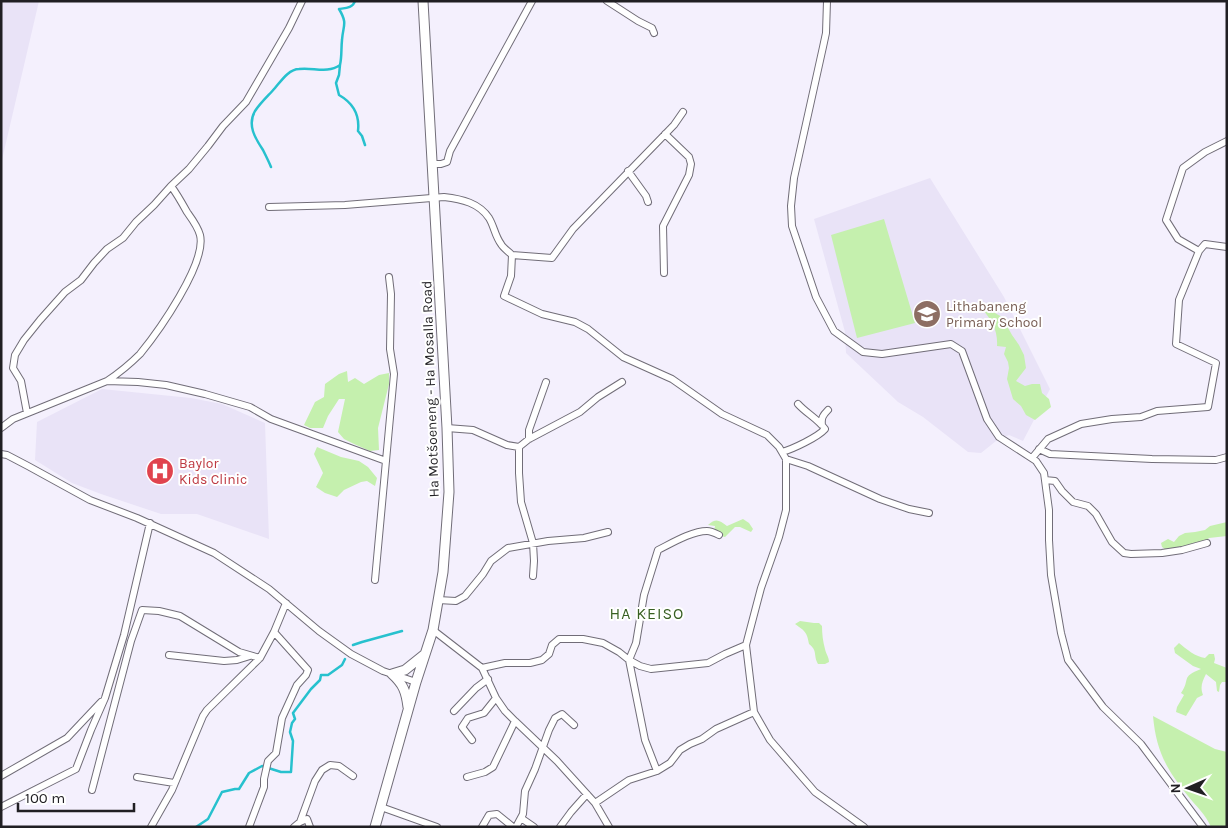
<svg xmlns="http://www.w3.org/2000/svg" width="1228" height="828" font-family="Karla,sans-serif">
<rect width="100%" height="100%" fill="#f4f0fd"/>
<path fill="#e9e3f7" d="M1,1h38l-38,163z
M930,178l74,119 46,92 -27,52 -14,-6 -13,6 -15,12 -13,-1 -45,-35 -25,-15 -52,-49 -1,-21 -31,-113z
M102,389l89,9 31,6 43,19 4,116 -72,-25h-36l-60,-20 -29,-11 -37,-23 2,-38z"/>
<path fill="#c5f0ae" d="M884,219l31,104 -58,15 -26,-103z
M989,304l6,9 7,4 10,18 7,10 5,10 2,13 -10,13 9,5 7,-2h8l2,9 7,6 2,8 -16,13 -9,-5 -5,-9 -8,-7 -6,-20 2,-11 -1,-6 -4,-8 2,-7 -9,-1c1,-15 -5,-26 -15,-37z
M347,371l1,11 7,-4 9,6 15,-9 10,-2v11l-11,44 1,22 -9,1 -16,-7 -10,-5 -6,-7 7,-33h-6l-11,17 -5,12h-13l-6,-3 11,-23 9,-5 1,-13 14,-10z
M317,447l24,10 18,4 9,6 9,11 -2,8 -8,-5 -6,1 -17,8 -7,7 -12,-4 -9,-6 7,-14 -9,-19z
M743,519l6,4 4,6 -2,3 -11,-5h-5l-10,10 -4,-1 -7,-5 1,-5 -7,-1c8,-7 11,-5 19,1z
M1227,522v14l-18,2 -6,6 -34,8 -7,-5 -1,-4 7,-4 6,3 5,-6 6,-3 10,-1 10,-2 5,-4z
M800,621l14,2h5l3,3c0,8 1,16 3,23 1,5 4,8 4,13l-4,2h-7c-5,-9 0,-13 -9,-20 -2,-12 -4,-13 -14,-20z
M1179,643c7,6 17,14 26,15l4,-4h5l1,5 -1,4 13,5v14h-5l-2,3 -1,7 -2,-1 -1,-9 -10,-8c-4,8 -6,13 -3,21l-6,3 -11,18 -10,-4 1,-5 7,-12 -3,-2c10,-14 -1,-16 20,-24l-8,-3 -18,-13 -1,-5z
M1153,716l62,33 12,3v75h-16c-5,-12 -15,-21 -23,-31 -22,-27 -32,-46 -35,-80z"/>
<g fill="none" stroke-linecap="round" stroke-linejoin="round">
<path stroke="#27c1ce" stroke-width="2.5" d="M340,65l-1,10 -3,8 3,12c14,8 21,19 19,36l4,5 3,9
M271,167c-2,-5 -5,-11 -8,-17 -8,-12 -16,-25 -8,-39 6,-9 14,-16 20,-23 6,-7 14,-19 24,-19 14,-2 28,5 41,-4 2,-9 1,-16 2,-25 1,-15 6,-16 -3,-31 6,-1 14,-1 16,-8
M353,645l9,-3 40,-11
M196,827l12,-8 14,-27 13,-3h4l10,-16 13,-7 19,6h10l2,-31 -3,-9 2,-9 3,-4 -2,-6 18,-24 9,-9 1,-5h7l14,-10 3,-6"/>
<g stroke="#716d78" stroke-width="8">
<path id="minor" d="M607,1l31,20 14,7 2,5
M827,1l-1,32 -3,14 -29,131 -3,28 1,20 24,71 18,34 29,21 19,2 69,-10 11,7 25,68 12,18 37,24 8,12 5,37v30l2,35 10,58 7,27 35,47 38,37 62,83
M683,112l-9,13 -101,104 -21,29 -40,-3 -1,21 -7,20 38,18 33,8 13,7 35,28 49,22 50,35 45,21 12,12 7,12v51l-7,27 -18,51 -15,57 8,67 16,28 45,52 49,35
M433,164h8l6,-2 3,-11 82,-150
M628,171l18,25 2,6
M269,207l76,-2 99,-8c18,2 35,6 45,21 5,8 6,18 12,26 2,4 7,7 11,11
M1199,251l-21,-12 -12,-19 17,-52 22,-16 22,-11
M664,273l-1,-47 26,-51 2,-11 -2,-7 -24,-23
M107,381c12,-8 23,-17 33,-27 18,-22 67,-91 60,-119 -2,-8 -8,-16 -13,-23 -5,-9 -10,-18 -16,-26
M27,413l-6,-32 -8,-13 2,-13 9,-15 16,-20 25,-28 16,-12 13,-17 13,-14 16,-11 13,-16 18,-17 17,-19 18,-17 19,-23 15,-20 23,-24 43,-74 13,-27
M822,425c-1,-7 1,-10 6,-15
M1,428l12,-9 94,-38 31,1 28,3 39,9 45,13 21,12 115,42
M447,428l26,2 34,15 12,2 10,-8 51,-27 18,-15 24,-15
M529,439v-9l17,-48
M519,447v26l2,29 12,41 1,18 -1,15
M1039,449l11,5 102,5 64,1 11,-3
M782,452c11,-3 36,-15 43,-23 -7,-10 -19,-16 -27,-25
M1,454l6,1 21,11 62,34 47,18 77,35 55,36 50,42 32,23 32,17 33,11
M1032,458l16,-19 33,-15 31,-5 29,-2 16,-6 51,-4 8,-44 -40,-19 3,-44 20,-49 6,-7 22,3
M786,459l22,7 72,33 29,10 20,4
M1045,480l10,1 7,10 11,11 15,4 8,8 16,28 12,11 7,1 31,-1 20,-3 25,-7
M375,580l19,-206 -4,-25 1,-55 -2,-17
M438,600l18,1 9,-5 18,-22 8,-13 17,-13 40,-7 36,-3 24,-6
M433,630l49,38 14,30 9,13 10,10 42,40 38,42 14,24
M169,655l55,6 13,-1 13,-4
M482,668l23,-5h25l12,-3 7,-6 3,-9 7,-6h24l20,4 16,9 10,8 11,6 11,3 57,-6 17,-9 21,-9
M454,711l22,-23 12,-9
M472,740l-10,-13 6,-9 16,-5 12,-15
M657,771l-12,-31 -16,-80 7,-17 8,-48 14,-45c14,-7 34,-19 49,-19 4,0 8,2 12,4
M1,776l66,-38 34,-36
M137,777l37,6
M467,777l18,-5 8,-5 22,-46
M92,790l39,-149 11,-31 17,1 21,5 59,36 21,6
M595,803l34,-23 28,-9 13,-8 10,-13 10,-6 12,-5 14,-10 38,-17
M1,807l75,-38 15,-39 14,-32 19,-63 26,-112
M381,807l56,20
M521,818l13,9
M300,822l15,-41 7,-11 8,-5 9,1 14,10
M151,827l21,-37 31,-74 4,-6 53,-52 14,-26 12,-29
M249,827l15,-40v-8l4,-18 8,-8 6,-35 15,-33 9,-10 2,-5 -34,-38
M294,827l6,-5 7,-3 3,8
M482,827l7,-12 8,-1 16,13
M516,827l7,-13 2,-23 10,-22 14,-39 6,-12 7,-4 12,11
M560,827l11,-15 16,-18"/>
</g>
<g stroke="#716d78" stroke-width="11">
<path id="secondary" d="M392,674c11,10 14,17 16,33
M392,674l13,-4 20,-16
M375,827l41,-145 17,-52 10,-58 6,-80 -2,-64 -24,-427"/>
</g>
<use href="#minor" stroke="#fff" stroke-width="6"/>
<use href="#secondary" stroke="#fff" stroke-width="9"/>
</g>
<defs>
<g id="school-disc" transform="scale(1.4375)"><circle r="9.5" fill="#8d6e63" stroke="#fff"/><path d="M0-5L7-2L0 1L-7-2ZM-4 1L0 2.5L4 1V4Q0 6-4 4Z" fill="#fff"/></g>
<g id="hospital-disc" transform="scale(1.4375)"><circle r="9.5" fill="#e0444e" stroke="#fff"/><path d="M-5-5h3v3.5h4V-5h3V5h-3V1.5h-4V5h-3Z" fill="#fff"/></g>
</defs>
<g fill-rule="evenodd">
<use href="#school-disc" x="927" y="314"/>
<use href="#hospital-disc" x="160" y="471"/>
</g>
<g text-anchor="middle" stroke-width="4" stroke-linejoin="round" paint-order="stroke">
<g font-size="14" fill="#785e54" stroke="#fff" text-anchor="start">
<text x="946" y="311">Lithabaneng<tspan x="946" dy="16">Primary School</tspan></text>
</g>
<g font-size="14" fill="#201f23" stroke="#fff">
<text transform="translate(430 389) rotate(-92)" y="5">Ha Motšoeneng - Ha Mosalla Road</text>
</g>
<g font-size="14" fill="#be3a42" stroke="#fff" text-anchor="start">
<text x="179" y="468">Baylor<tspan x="179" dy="16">Kids Clinic</tspan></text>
</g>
<g font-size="16" letter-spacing="1" fill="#385f22" stroke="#fff">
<text x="647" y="619">HA KEISO</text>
</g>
</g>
<rect width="1228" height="828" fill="none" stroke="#201f23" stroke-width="5"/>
<g transform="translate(1188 788) rotate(268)" stroke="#ffffff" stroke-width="4" paint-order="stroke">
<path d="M0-4L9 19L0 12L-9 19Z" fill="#201f23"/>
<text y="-8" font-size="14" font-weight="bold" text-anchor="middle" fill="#201f23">N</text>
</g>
<path d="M18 803v8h116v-8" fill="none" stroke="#201f23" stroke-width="2.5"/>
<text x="25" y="803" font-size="15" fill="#201f23" stroke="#ffffff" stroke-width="4" paint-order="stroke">100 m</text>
</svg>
